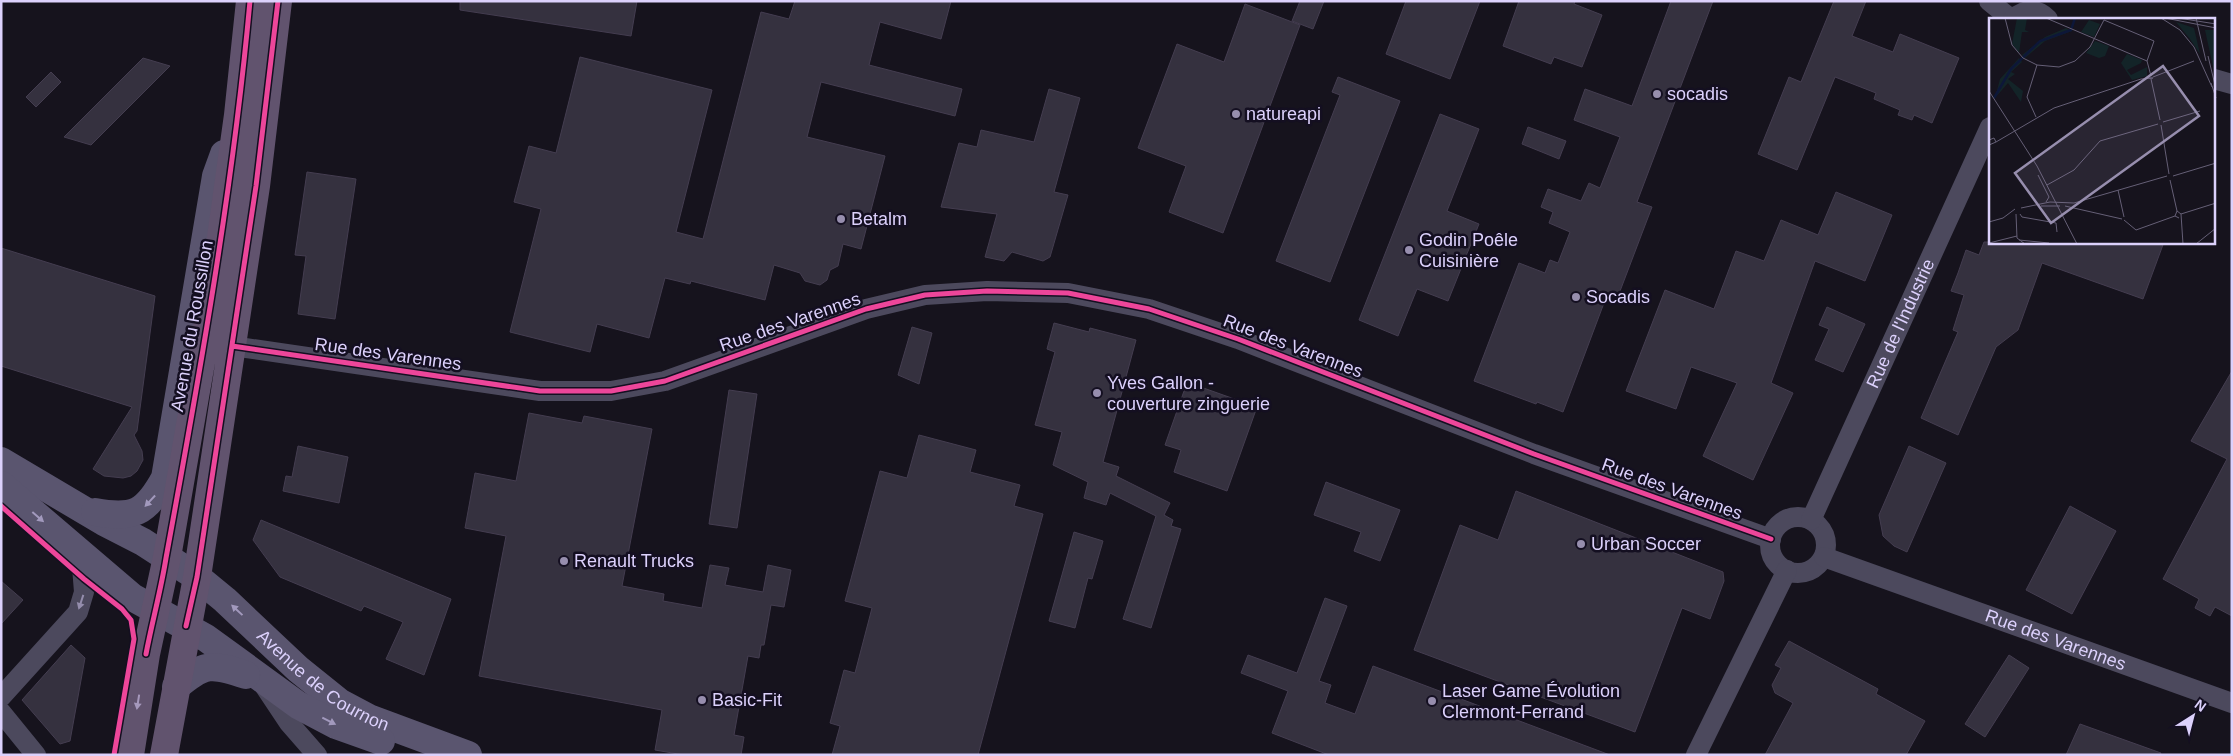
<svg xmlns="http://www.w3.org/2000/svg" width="2233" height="756" font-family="Arial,sans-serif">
<rect width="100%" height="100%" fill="#16131d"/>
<path fill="#35313f" stroke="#443d50" d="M460,1h177l-6,35 -171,-26z
M795,1h156l-10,38 -61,-17 -11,43 93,24 -7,27 -134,-34 -14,55 78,19 -24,93 -18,-5 -5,22 -8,4 -3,10 -7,5 -15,-4 -5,-8 -26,-8 -9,35 -74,-19 -1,3 -25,-6 -16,60 -52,-14 -7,28 -80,-20 31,-123 -27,-7 15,-56 27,7 24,-96 132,33 -36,142 27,7 58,-227 28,7z
M1300,1h24l-11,28 -21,-8z
M1406,1h74l-30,78 -64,-25z
M1519,1h56l-1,3 28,11 -20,52 -28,-10 -3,7 -48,-18z
M1671,1h42l-76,201 15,5 -35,92 -10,-4 -44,117 -26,-10 -1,2 -62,-23 45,-118 26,10 5,-13 8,3 12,-31 -21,-9 4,-11 -12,-5 7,-18 33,12 8,-18 11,5 20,-51 -46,-17 11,-31 47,17z
M1834,1h32l-14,35 41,16 7,-18 59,24 -27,65 -18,-8 -2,5 -14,-5 2,-5 -26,-11 2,-6 -41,-16 -38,93 -39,-16 31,-77 12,5z
M1245,4l55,21 -77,208 -54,-21 17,-46 -48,-18 39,-104 47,18z
M143,58l27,8 -79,79 -27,-8z
M51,72l10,10 -25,25 -10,-10z
M1338,77l62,24 -70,181 -54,-21 64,-166 -8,-3z
M1049,89l31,9 -26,94 14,3 -18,62 -7,4 -31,-9 -8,9 -19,-4 12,-43 -56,-7 18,-64 18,4 4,-17 53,12z
M1440,114l39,15 -32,82 32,13 -31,77 -31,-12 -19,47 -39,-16z
M1528,127l38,14 -7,18 -37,-15z
M307,172l49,7 -21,140 -37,-5 8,-58 -11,-1z
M1836,192l56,23 -27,66 -50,-20 -44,122 22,10 -40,87 -50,-24 34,-73 -46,-16 -15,42 -50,-18 39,-101 49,19 22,-58 28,10 17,-41 37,15z
M1984,242h180l-21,57 -101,-36 -24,67 -22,17 -38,88 -37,-17 37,-86 -5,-2 11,-35 -13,-4 7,-18 8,-23 13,5z
M1,248l154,48 -18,135 -3,4 8,16 1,9 -6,11 -6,5 -8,2 -19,-2 -11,-7 39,-62 -131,-41z
M1827,307l38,17 -22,48 -28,-12 14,-31 -10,-4z
M1054,323l35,9 1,-4 46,12 -33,122 16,5 -3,9 54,27 -6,12 9,5 -2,6 10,3 -30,99 -28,-9 33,-103 -46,-23 -4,12 -22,-7 4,-16 -35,-17 9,-33 -27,-7 20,-73 -8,-3z
M912,327l20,6 -13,51 -21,-9z
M2232,371v245l-17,-9 -5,9 -15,-8 4,-9 -36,-20 64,-120 -36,-18z
M1195,385l62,22 -30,84 -53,-19 7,-22 -16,-5 19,-54z
M729,390l28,4 -20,134 -28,-4z
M529,413l53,10 2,-7 68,13 -30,157 42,8 -1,7 39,7 8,-43 19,3 -4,17 38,7 5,-27 23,5 -7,37 -13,-2 -7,40h-3l-2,13 -11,-2 -14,79 10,2 -3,18h-57l-29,-5 7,-40 -183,-34 27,-140 -41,-8 10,-55 41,8z
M919,435l57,15 -6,22 50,13 -6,21 29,8 -65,241h-146l8,-29 -10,-3 14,-53 11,3 17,-65 -27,-7 35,-130 27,7z
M298,446l50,11 -9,46 -56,-12 3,-15 6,1z
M1909,446l37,17 -39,89 -13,-6 -11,-10 -4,-21z
M1326,482l74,28 -20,51 -26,-10 7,-19 -47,-17z
M1516,491l207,81 1,9 -14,38 -28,-11 -47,124 -221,-82 46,-125 38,15z
M2070,506l46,25 -44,83 -46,-24z
M261,520l190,79 -27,76 -38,-16 17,-37 -39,-16 -3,5 -81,-34 -27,-37z
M1074,532l29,9 -11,38 -4,-1 -13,50 -26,-7z
M1,581l22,19 -22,24z
M1325,598l22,8 -28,75 12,4 -6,18 30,11 18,-48 237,89h-281l-57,-22 16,-42 -47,-18 7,-18 49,18z
M1789,641l89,48 -2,5 49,27 -19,34h-141l28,-52 -18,-10 -3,-8 9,-17 -6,-3z
M71,645l14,13 -15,83 -10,3 -38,-44z
M2009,655l20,13 -44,69 -20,-13z
M2080,724l81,29 -1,2h-94z"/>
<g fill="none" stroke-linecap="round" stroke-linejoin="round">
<g stroke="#4c495d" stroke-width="20">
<path d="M1989,1l22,18"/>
<path d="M2013,19c12,-11 24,-11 35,0"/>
<path d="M2214,79l18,5"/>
<path d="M232,346l308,45h71l54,-10 201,-72 59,-14 62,-4 81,2 81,16 89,30 296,115 237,85"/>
<circle cx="1798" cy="545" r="28"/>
<path id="s1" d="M1811,520l179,-393"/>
<path id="s2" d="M1824,557l408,146"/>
<path d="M265,687l24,36 28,32"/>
<path d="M1,697l77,-85 6,-20 -3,-38"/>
<path d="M1,712l35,43"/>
<path d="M1696,755l91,-185"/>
</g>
<g stroke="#5a556f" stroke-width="28">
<path id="s3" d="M1,461l103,61 39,20 54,35 28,23 73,69 41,33 32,17 97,36"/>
<path d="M1,485l131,112 74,41 92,67 38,20 45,16"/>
<path d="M95,512c39,7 51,1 70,-34l51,-302 8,-22"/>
<path d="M176,687c28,-24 35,-24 70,-12"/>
</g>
<path stroke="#61536e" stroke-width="28" d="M130,755l16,-101 21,-97 47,-269 24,-173 12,-114
M164,755l33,-178 59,-391 22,-185"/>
<g stroke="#140f21" stroke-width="8">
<path id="cycleway" d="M232,346l308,45h71l54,-10 201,-72 59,-14 62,-4 81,2 81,16 89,30 296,115 237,85
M1,506l83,73 38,30 9,11 3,19 -20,116
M186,626l11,-49 59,-391 22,-185
M146,654c6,-32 15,-64 20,-96 34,-185 67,-370 84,-557"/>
</g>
<use href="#cycleway" stroke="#ed469a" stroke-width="5"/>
</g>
<defs><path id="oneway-solid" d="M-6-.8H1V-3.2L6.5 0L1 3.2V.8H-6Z" transform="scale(1.25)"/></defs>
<g fill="#a299bd">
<use href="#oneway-solid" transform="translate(150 501) rotate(133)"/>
<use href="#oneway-solid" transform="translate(38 517) rotate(41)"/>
<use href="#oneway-solid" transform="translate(237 610) rotate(-137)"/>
<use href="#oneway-solid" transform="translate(329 721) rotate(27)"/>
</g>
<use fill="#948dac" href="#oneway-solid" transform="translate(81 602) rotate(108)"/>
<use fill="#a598bc" href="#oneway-solid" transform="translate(138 702) rotate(99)"/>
<g fill="#978eae" stroke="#140f21" stroke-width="2">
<circle cx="1657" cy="94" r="5"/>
<circle cx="1236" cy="114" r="5"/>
<circle cx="841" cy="219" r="5"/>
<circle cx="1409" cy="250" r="5"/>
<circle cx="1576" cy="297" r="5"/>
<circle cx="1097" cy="393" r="5"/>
<circle cx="1581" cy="544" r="5"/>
<circle cx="564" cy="561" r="5"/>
<circle cx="702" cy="700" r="5"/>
<circle cx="1432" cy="701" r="5"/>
</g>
<g text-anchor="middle" stroke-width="5" stroke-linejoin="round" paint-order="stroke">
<g font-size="18" fill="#dcd1fc" stroke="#140f21" text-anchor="start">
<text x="1667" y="100">socadis</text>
<text x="1246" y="120">natureapi</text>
<text x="851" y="225">Betalm</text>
<text x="1419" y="246">Godin Poêle<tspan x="1419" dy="21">Cuisinière</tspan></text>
<text x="1586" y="303">Socadis</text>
<text x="1107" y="389">Yves Gallon -<tspan x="1107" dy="21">couverture zinguerie</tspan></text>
<text x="1591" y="550">Urban Soccer</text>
<text x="574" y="567">Renault Trucks</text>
<text x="1442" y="697">Laser Game Évolution<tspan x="1442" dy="21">Clermont-Ferrand</tspan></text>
<text x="712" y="706">Basic-Fit</text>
</g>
<g font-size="18" fill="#dcd1fc" stroke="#140f21">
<text transform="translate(790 322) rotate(-19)" y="6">Rue des Varennes</text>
<text dy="6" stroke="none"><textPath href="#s1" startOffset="216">Rue de l'Industrie</textPath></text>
<text transform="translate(192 326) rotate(-80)" y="6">Avenue du Roussillon</text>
<text transform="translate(1293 346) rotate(21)" y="6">Rue des Varennes</text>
<text transform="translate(388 354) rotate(8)" y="6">Rue des Varennes</text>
<text transform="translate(1672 489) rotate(20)" y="6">Rue des Varennes</text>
<text dy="6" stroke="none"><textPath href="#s2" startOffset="246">Rue des Varennes</textPath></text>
<text dy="6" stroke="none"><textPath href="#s3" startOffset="392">Avenue de Cournon</textPath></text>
</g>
</g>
<g transform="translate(1989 18)">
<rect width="226" height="226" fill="#16131d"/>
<path d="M28,0h10l-2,12 4,2h-7l-3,21 -7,-9zM100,2l11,4 -6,13 -13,-5zM187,4l18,6 6,26 -10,-15zM216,12h10v46zM106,23l14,5 -4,10 -6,2 -13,-5zM138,36l15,6 -1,3 -14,7 4,5 16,-8v9l-15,4 -11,-17z" fill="#132428"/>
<path d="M77,10l6,3 -27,10 -20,17 -3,-3 23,-18zM30,40l3,4 -11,10 4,2 -7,5 15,12 -2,11 -13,-19 -13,15 5,-19z" fill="#132428"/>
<path fill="none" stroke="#0d1739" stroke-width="2.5" d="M5,80l17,-29 29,-28 31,-11 4,-12"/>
<path fill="none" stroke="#655f76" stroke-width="1" d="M16,0l7,27 11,13 14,7 22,2 16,-6 15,-14 14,-27 50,21 -7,20M57,0l101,43 4,15M172,0l19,12 14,17 18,40M176,0l51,10M189,0l38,6M207,0l10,43M219,38l7,29M164,59l41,-16M162,61l9,41M222,65l5,15M0,73l48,75 40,78M47,99l-9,-20 10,-32M174,104l37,-11M172,107l8,49M0,122l5,-2 2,4 -7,3M7,124l58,-34 87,-29 12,-1h-4M49,157l11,22 -3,5M184,158l43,-13M181,162l7,31M58,167l27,-15 26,-29 58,-17M129,172l6,27M52,188h19M76,188l57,13M32,190l29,-6 24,1 93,-27M27,196l1,24 8,6M31,196l2,3 34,6 1,9M192,196l35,-11M190,200l-4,-2 2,-5 4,3 2,30M135,202l12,10 39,-14M0,204l14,-4 12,-9M30,222l30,3M0,225l28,-7M207,226l20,-16"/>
<path fill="#978eae" fill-opacity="0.15" stroke="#978eae" stroke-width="2.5" d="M174,48l36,50 -148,107 -36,-50z"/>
<rect width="226" height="226" fill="none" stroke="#dcd1fc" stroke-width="2.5"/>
</g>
<rect width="2233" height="756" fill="none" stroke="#dcd1fc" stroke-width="5"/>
<g transform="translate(2193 716) rotate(36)" stroke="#140f21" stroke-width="4" paint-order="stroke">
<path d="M0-4L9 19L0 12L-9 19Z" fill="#dcd1fc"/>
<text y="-8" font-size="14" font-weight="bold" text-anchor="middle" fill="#dcd1fc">N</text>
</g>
</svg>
